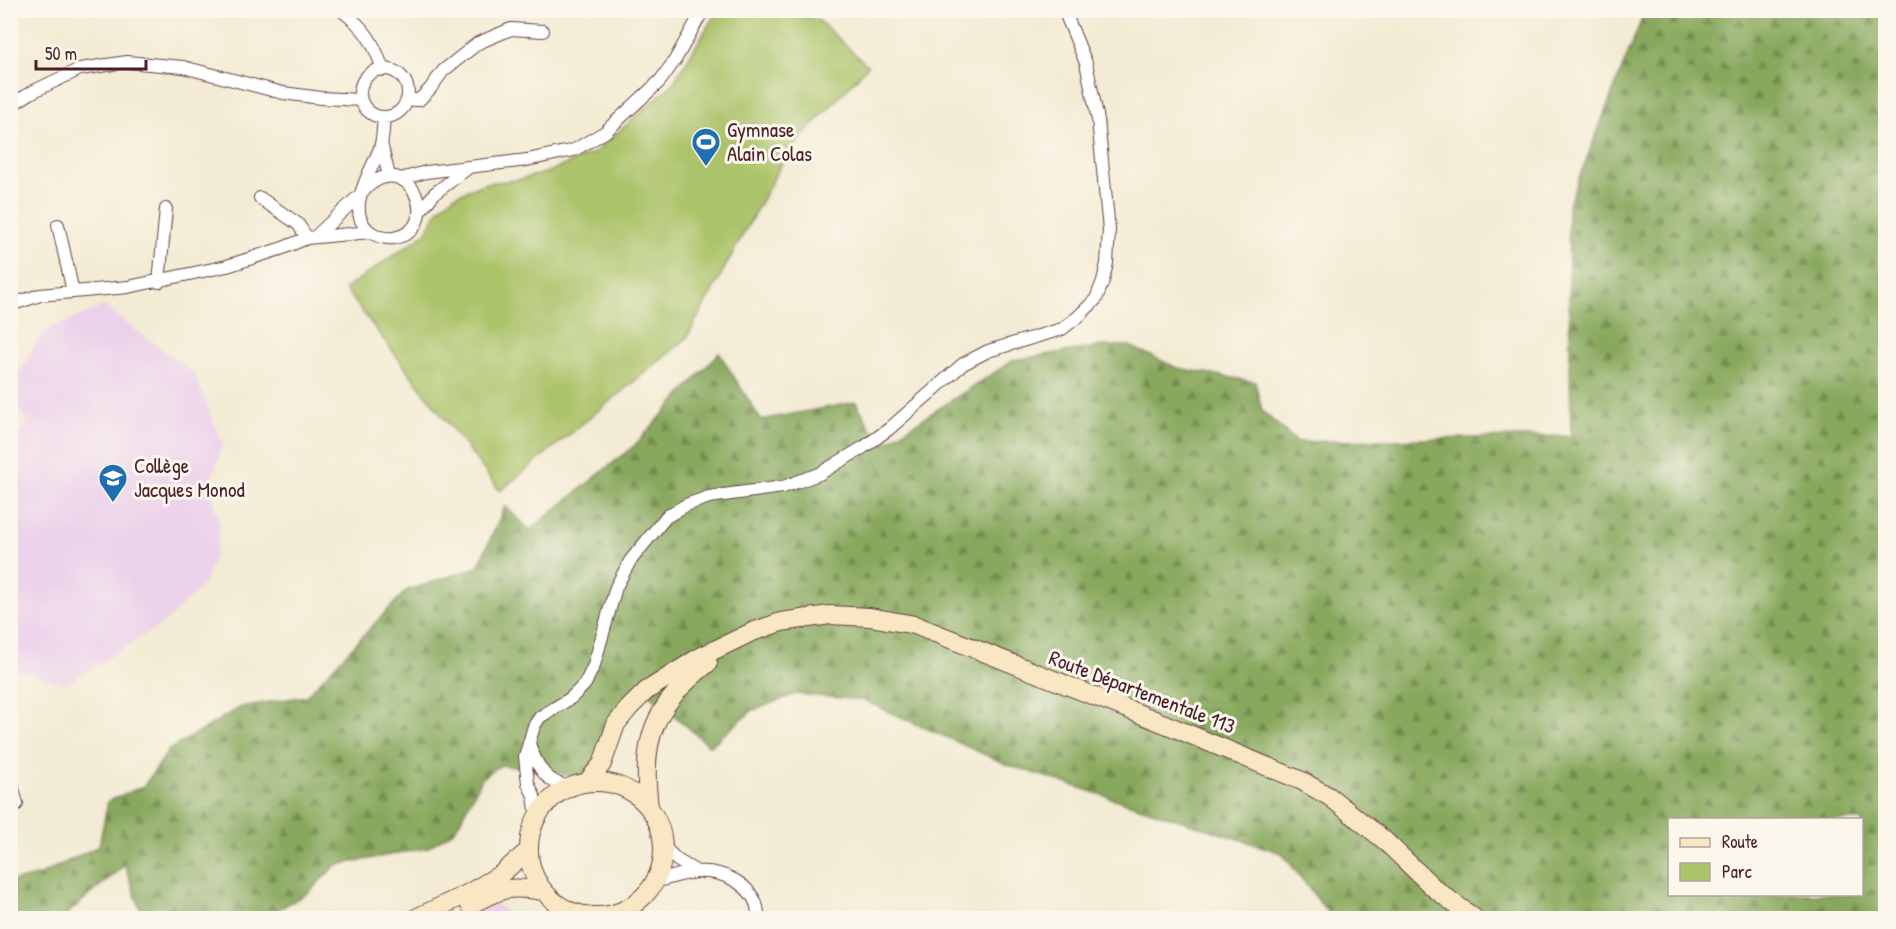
<svg xmlns="http://www.w3.org/2000/svg" width="1896" height="929" font-family="'Patrick Hand',sans-serif">
<defs>
<pattern id="forest-firs" width="22" height="20" patternUnits="userSpaceOnUse" patternTransform="scale(1.5)"><rect width="22" height="20" fill="#88a95d"/><path d="M5 1l3.5 6h-7zM16 11l3.5 6h-7z" fill="#71894d"/></pattern>
</defs>
<rect width="100%" height="100%" fill="#fbf7ec"/>
<filter id="ink" filterUnits="userSpaceOnUse"><feTurbulence type="fractalNoise" baseFrequency=".0167" numOctaves="2"/><feDisplacementMap in="SourceGraphic" scale="12" xChannelSelector="R" yChannelSelector="G"/><feConvolveMatrix kernelMatrix="1 2 1 2 8 2 1 2 1" color-interpolation-filters="sRGB"/></filter>
<filter id="wash" filterUnits="userSpaceOnUse"><feTurbulence type="fractalNoise" baseFrequency=".008" numOctaves="4" result="noise"/><feDisplacementMap in="SourceGraphic" scale="24" xChannelSelector="R" yChannelSelector="G"/><feGaussianBlur stdDeviation="1.35" result="paint"/><feColorMatrix in="noise" values="0 0 0 0 0 0 0 0 0 0 0 0 0 0 0 0 0 1.4 0 .05"/><feComposite in="paint" operator="in"/></filter>
<g filter="url(#wash)">
<rect width="100%" height="100%" fill="#f3ebd3"/>
<path fill="#ecd1ea" d="M104,306l90,67 29,71 -13,40 10,41 -2,19 -13,39 -41,40 -98,61 -55,-15v-231h6l13,-17 -18,-14 6,-9 -3,-10 3,-12 21,-38 10,-9z
M497,903l15,15h-48z"/>
<path fill="#abc369" stroke="#7a714a" stroke-width="1.5" d="M717,11h57l44,9 50,46 -80,86 -102,187 -186,152 -155,-202 81,-56 12,-23 16,-14 32,-13 31,-3 28,-7 49,-20 79,-69z"/>
<path fill="url(#forest-firs)" stroke="#696444" stroke-width="1.5" fill-rule="evenodd" d="M1645,11h240v907h-553l-50,-65 -276,-89 -143,-64 -67,-6 -43,16 -43,36 -67,-57 -45,72 -21,17 -22,-6 -54,-7 -18,12 -28,53 -28,18 -91,17 -28,28 -40,22 -19,3h-101l-8,-9 -15,-44 -63,53h-51l-1,-36 30,-7 59,-29 9,-45 36,-15 25,-36 72,-43 65,-11 100,-105 72,-24 27,-61 25,24 105,-85 84,-92 42,67 95,-18 25,44 133,-86 88,-14h28l47,22 78,14 7,29 35,31 274,-6 -3,-230zM1670,820h192v74h-192z"/>
</g>
<g filter="url(#ink)">
<g fill="none" stroke-linecap="round" stroke-linejoin="round">
<g stroke="#633e44" stroke-width="14">
<path id="street" d="M341,10c24,18 33,32 42,60
M360 93a24 24 0 1 1 48 0a24 24 0 1 1-48 0Z
M407,100h12l11,-11 13,-18 35,-28 33,-14 32,2
M10,106l22,-14 48,-23 47,-7 56,5 100,26 38,5 40,2
M381,143l8,33
M401,179l25,-7 101,-12 47,-10 31,-18 55,-51 15,-21 28,-50
M364,190c44,-46 82,39 30,48 -9,1 -19,-2 -26,-8 -24,-22 5,-60 13,-85 2,-9 2,-19 3,-28
M260,198l38,26 9,14
M419,212l16,-19 33,-25
M58,225l15,67
M316,236l44,-41
M159,282l7,-73
M10,305l30,-10 88,-8 99,-21 56,-18 24,-10 63,-6
M529,744c8,22 17,41 42,42
M10,778l7,26
M537,817l-3,-21 -6,-13 -3,-26 9,-31 6,-9 31,-19 14,-14 9,-19 22,-78 14,-26 36,-44 20,-12 23,-8 74,-10 36,-13 45,-27 25,-18 74,-65 25,-13 74,-22 17,-13 17,-17 7,-18 4,-18 2,-33 -11,-110 -12,-57 -22,-53
M664,847l13,13 20,12
M655,882c14,-4 28,-9 42,-10 27,-3 63,16 61,46"/>
</g>
<g stroke="#633e44" stroke-width="20">
<path id="secondary" d="M529 849a67 67 0 1 1 134 0a67 67 0 1 1-134 0Z
M587,782l15,-18 14,-40 13,-16 17,-17 52,-33 54,-26 29,-10 49,-7 40,2 45,8 250,99 137,57 28,16 54,43 51,49 39,29
M649,807c-8,-69 4,-100 59,-144
M470,905c31,-16 37,-20 72,-14
M416,918l53,-25 32,-19 27,-23"/>
</g>
<use href="#street" stroke="#fff" stroke-width="12"/>
<use href="#secondary" stroke="#f9e7c3" stroke-width="18"/>
</g>
</g>
<defs>
<g id="stadium-pin" transform="scale(1.5)"><path d="M0 17L-7.5 6A9.5 9.5 0 1 1 7.5 6Z" fill="#1f6fb2" stroke="#fbf7ec"/><path d="M0-5a6.5 5 0 1 0 0 10a6.5 5 0 1 0 0-10ZM-3.5-1.8h7v3.6h-7Z" fill="#fff"/></g>
<g id="school-pin" transform="scale(1.5)"><path d="M0 17L-7.5 6A9.5 9.5 0 1 1 7.5 6Z" fill="#1f6fb2" stroke="#fbf7ec"/><path d="M0-5L7-2L0 1L-7-2ZM-4 1L0 2.5L4 1V4Q0 6-4 4Z" fill="#fff"/></g>
</defs>
<g fill-rule="evenodd">
<use href="#stadium-pin" x="706" y="142"/>
<use href="#school-pin" x="113" y="478"/>
</g>
<g text-anchor="middle" stroke-width="6" stroke-linejoin="round" paint-order="stroke">
<g font-size="21" fill="#4a1f2b" stroke="#fbf7ec" text-anchor="start">
<text x="727" y="137">Gymnase<tspan x="727" dy="24">Alain Colas</tspan></text>
<text x="134" y="473">Collège<tspan x="134" dy="24">Jacques Monod</tspan></text>
</g>
<g font-size="21" fill="#4a1f2b" stroke="#fbf7ec">
<text transform="translate(1142 692) rotate(21)" y="7">Route Départementale 113</text>
</g>
</g>
<rect width="1896" height="929" fill="none" stroke="#fbf7ec" stroke-width="36"/>
<rect x="1668" y="818" width="195" height="78" fill="#fbf7ec" stroke="#b4a19f" stroke-width="1.5"/>
<rect x="1680" y="838" width="30" height="9" fill="#f9e7c3" stroke="#b4a19f" stroke-width="1.5"/>
<text x="1722" y="848" font-size="18" fill="#4a1f2b">Route</text>
<rect x="1680" y="863" width="30" height="18" fill="#abc369" stroke="#b4a19f" stroke-width="1.5"/>
<text x="1722" y="878" font-size="18" fill="#4a1f2b">Parc</text>
<path d="M36 60v9h110v-9" fill="none" stroke="#4a1f2b" stroke-width="3"/>
<text x="45" y="60" font-size="18" fill="#4a1f2b" stroke="#fbf7ec" stroke-width="4.5" paint-order="stroke">50 m</text>
</svg>
